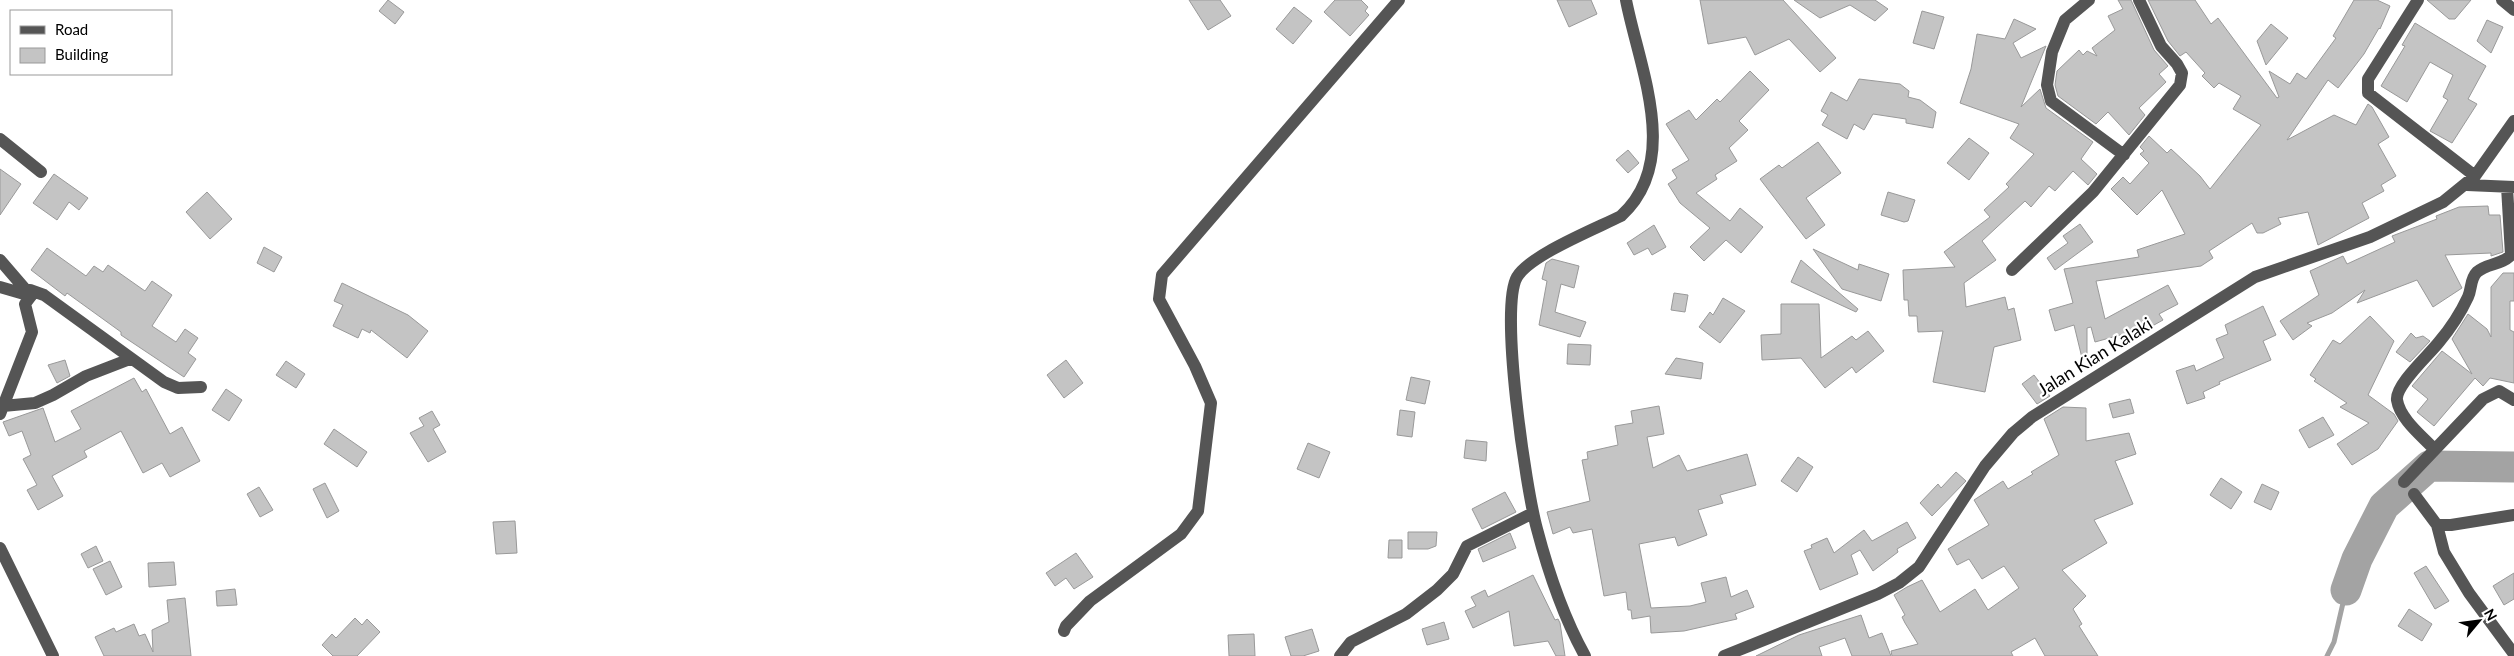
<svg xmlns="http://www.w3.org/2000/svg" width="2514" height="656" font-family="Lato,sans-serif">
<rect width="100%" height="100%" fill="#fff"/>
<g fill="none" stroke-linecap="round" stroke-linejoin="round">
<path stroke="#a3a3a3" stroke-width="5" d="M2327,656l7,-14 12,-52"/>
<path stroke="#a3a3a3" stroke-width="31" d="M2346,590l11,-31 27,-53 45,-40 85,1"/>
</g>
<path fill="#c4c4c4" stroke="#999" d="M388,0l16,12 -9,12 -16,-13z
M1189,0h31l11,16 -23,14z
M1335,0h26l7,7 -3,4 4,4 -19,21 -26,-24z
M1557,0h34l6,14 -28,13z
M1700,0h83l53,58 -16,14 -31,-33 -34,16 -9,-18 -38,7z
M1794,0h81l13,9 -13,12 -25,-16 -30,13z
M2118,0h13l23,50 14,16 -9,8 7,8 -27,26 6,7 -16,20 -21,-23 -12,12 -38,-28 -3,-11 2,-14 22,-21 4,5 4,-4 10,5 -5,-8 23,-18 -7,-14 15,-7z
M2148,0h47l16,24 7,-6 59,80 2,-1 -10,-26 21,13 7,-11 9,6 30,-41 -3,-2 21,-36h23l13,6 -10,23 -1,-1 -15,26 -26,34 -10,-8 -41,60 47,-25 22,10 12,-21 4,3 17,30 -11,7 18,32 -15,9 3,6 -22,12 7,15 -51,27 -10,-33 -30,6 3,6 -18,9h-6l-5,-10 -43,28 4,7 -12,8 -105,15 9,38 63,-34 10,19 -19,10 4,6 -36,20 -3,-6 -29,8 -4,-15 -4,1v29l-5,1 -8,-33 -19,6 -6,-21 24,-7 -9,-34 75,-12 -2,-7 48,-16 -23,-44 -25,25 -26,-26 12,-12 7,7 19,-21 -9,-9 4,-3 -4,-4 9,-11 18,17 4,-4 29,27 10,13 51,-64 -28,-16 8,-13 -22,-13 -5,5 -12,-12 3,-3 -19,-21 -6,4 -12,-15z
M2427,0h44l-16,19h-6z
M1294,7l18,14 -19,23 -17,-15z
M1922,11l22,6 -10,32 -21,-6z
M2014,19l22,10 -23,14 8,15 25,-12 -25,61 19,-18 6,19 47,34 -12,17 16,15 -9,11 -15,-14 -18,20 -6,-5 -18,21 -6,-6 -43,40 14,19 -32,23 2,24 39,-10 3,13 6,-2 7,32 -27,7 -9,45 -52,-10 10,-51 -25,1 -1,-16h-8l-1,-16h-4l-1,-30 52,-3 -11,-15 46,-35 -6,-7 25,-23 -3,-3 28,-30 -24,-16 9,-14 -59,-21 11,-34 6,-35 28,5z
M2487,20l16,7 -12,26 -14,-12z
M2415,23l71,43 -18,33 9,5 -25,39 -22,-12 18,-31 -5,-3 10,-22 -23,-13 -23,40 -26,-16 24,-40 -3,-1z
M2271,24l17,14 -22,27 -9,-24z
M1750,71l19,19 -30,31 9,9 -19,18 8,13 -22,14 2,4 -21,14 34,28 10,-13 23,19 -22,26 -15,-13 -22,21 -14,-14 20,-19 -30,-25 -12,-19 9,-6 -5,-8 17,-10 -23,-36 23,-14 7,10 21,-21 3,3z
M1859,79l41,5 9,7 -1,6 12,3 16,12 -3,16 -27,-5v-4l-33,-5 -9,16 -10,-6 -7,15 -25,-14 6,-10 -7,-4 10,-19 16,9z
M1969,138l20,15 -20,27 -22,-17z
M1818,142l23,31 -35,25 19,27 -19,14 -46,-60 19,-14 3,3z
M1628,150l11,13 -11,10 -12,-13z
M0,169l21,15 -21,31z
M54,174l34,24 -9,12 -10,-8 -12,18 -24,-17z
M207,192l25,27 -22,20 -24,-27z
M1888,192l27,8 -7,21 -4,1 -23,-7z
M2488,206l1,9h11l3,37 -12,4v-3l-46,2 17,33 -29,19 -16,-27 -60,23 8,-13 -33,23 -25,10 5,3 -19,14 -13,-19 39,-26 -9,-24 33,-15 4,8 48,-22 -3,-6 45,-17 -1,-3 23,-9z
M2080,224l13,18 -38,28 -8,-12 21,-15 -5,-7z
M1654,225l12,22 -14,8 -4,-7 -14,7 -7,-12z
M264,247l18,10 -8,15 -17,-9z
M47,248l39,28 8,-10 9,6 5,-7 37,26 7,-10 20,14 -20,31 24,16 9,-13 13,9 -10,15 8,6 -12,18 -63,-42v-3l-54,-39 -2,3 -34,-26z
M1813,249l45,21 1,-6 30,10 -8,27 -39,-12z
M1552,259l27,7 -5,22 -13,-4 -6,28 31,10 -6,15 -41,-12 8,-44 -5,-2 4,-16z
M1801,260l57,49 -2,3 -65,-30z
M2503,273h11v28h-4v29l4,2v51l-24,-5 -7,8 -8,-8 -41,48 -17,-14 11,-13 -16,-13 30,-35 30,23 -20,-35 16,-25 19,15 4,8v-50z
M342,283l66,32 20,16 -21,27 -36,-28 -1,3 -8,-4 -4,9 -25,-12 10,-21 -9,-4z
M1674,293l14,2 -3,17 -14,-2z
M1723,298l22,13 -25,32 -21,-16 11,-15 3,3z
M1781,304h38l2,54 31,-22 4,4 12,-9 16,20 -28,22 -4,-6 -27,21 -24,-30 -39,2 -1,-25 20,-1z
M2263,306l13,29 -13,6 8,19 -52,22 1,2 -17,8 2,6 -18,6 -11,-33 18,-6 2,6 28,-13 -8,-19 12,-5 -3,-9z
M2370,316l24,25 -26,54 26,19 4,7 -20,28 -26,16 -15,-21 32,-21 -29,-16 7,-4 -33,-22 2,-2 -6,-4 23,-35 7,4z
M2411,333l5,5 7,-2 7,5 -20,21 -14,-10z
M1568,344l23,1 -1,20 -23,-1z
M1676,358l27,5 -2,16 -36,-5z
M65,360l5,16 -13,7 -9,-18z
M1066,360l17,23 -19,15 -17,-23z
M286,361l19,13 -9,14 -20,-13z
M2034,375l16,21 -13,8 -15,-20z
M1411,377l19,4 -5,23 -19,-4z
M134,378l8,14 4,-3 24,45 12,-7 18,34 -30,16 -8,-14 -19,10 -22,-42 -37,20 3,6 -35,19 11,20 -25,14 -11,-20 10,-5 -14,-26 8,-4 -9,-24 -13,5 -6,-14 40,-14 12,34 26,-13 -10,-18z
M226,389l16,11 -13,21 -17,-11z
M2130,399l4,14 -21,5 -4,-14z
M1659,406l5,28 -17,3 6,31 26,-13 8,16 60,-17 9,31 -36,10 3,8 -25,7 9,25 -29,11 -3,-9 -36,7 12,64 39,-2 16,-4 -5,-19 25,-6 5,20 16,-7 7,17 -19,7 2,5 -53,12 -33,2 -1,-17 -18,3 -1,-9h-3l-2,-18 -22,4 -12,-67 -19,4 -3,-6 -17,7 -6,-22 43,-11 -8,-41 6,-1 -1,-7 31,-7 -3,-19 18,-3 -2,-12z
M2063,407l23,1v33l43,-8 7,21 -21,7 18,43 -39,16 13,23 -45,27 24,26 -13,13 9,15 -3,2 19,30h-53l-10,-18 -24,14 2,4h-121l-1,-5 27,-7 -13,-21 -3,-6 3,-2 -11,-20 13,-8 15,-7 18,32 35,-23 13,21 31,-22 -15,-22 -22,13 -13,-20 -12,6 -9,-16 41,-24 -15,-25 29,-19 5,8 25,-15 -2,-2 28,-17 -15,-36z
M1400,410l15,2 -3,25 -15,-2z
M432,411l8,14 -7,4 13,23 -18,10 -18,-29 14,-7 -5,-8z
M2323,417l11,18 -25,13 -10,-18z
M334,429l33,23 -10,15 -33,-23z
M1466,440l21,2 -1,19 -22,-3z
M1308,443l22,9 -11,26 -22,-9z
M1798,457l15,10 -16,25 -16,-11z
M1956,472l10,9 -34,35 -12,-13 18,-19 3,4z
M2221,478l21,14 -11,17 -21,-14z
M325,483l14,28 -12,7 -14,-29z
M2262,484l17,8 -8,18 -17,-8z
M259,487l14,23 -13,7 -13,-23z
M1505,492l11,20 -34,17 -10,-20z
M515,521l2,32 -21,1 -3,-32z
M1907,522l9,16 -19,11 1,3 -25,19 -13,-21 -9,5 7,19 -38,16 -16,-39 8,-3 -1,-3 16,-7 7,15 30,-23 8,11z
M1408,532h29l-1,14 -8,3h-20z
M1510,533l6,15 -33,14 -5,-13z
M1389,540h13v18h-14z
M96,546l7,15 -15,7 -7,-14z
M1076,553l17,24 -19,12 -8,-11 -11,8 -9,-13z
M110,561l12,26 -16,8 -13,-26z
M174,562l2,23 -27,2 -1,-24z
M2426,566l23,35 -14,8 -21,-36z
M2514,573v26l-10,6 -11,-19z
M1533,575l22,45 3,-1 2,4 5,33h-9l-8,-15 -34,5 -5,-35 -36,17 -8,-17 11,-5 -5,-9 14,-7 3,7z
M235,589l2,16 -20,1 -1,-15z
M185,598l6,58h-87l-9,-19 19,-9 2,4 18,-8 5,12 6,-2 8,18 -1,-22 17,-8 -2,-22z
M2409,609l23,15 -10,17 -24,-15z
M1861,615l8,23 13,-5 9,23h-39l-7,-18 -26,9 3,9h-66l43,-21z
M355,618l7,7 5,-6 13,13 -23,24h-24l-11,-11 10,-11 4,4z
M1444,622l5,17 -22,6 -5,-16z
M1312,629l7,22 -16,5h-12l-6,-19z
M1254,634l1,22h-26l-1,-21z"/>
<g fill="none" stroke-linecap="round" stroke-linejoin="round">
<path stroke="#555" stroke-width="12" d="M2089,0l-24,20 -13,32 -5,33 4,16 73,54
M2418,0l-50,79v14l107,83
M2502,0l12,10
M0,139l41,33
M2467,185l47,2
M0,260l31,36 -6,8 7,28 -32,82
M2012,270l81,-78 87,-107 2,-12 -5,-9 -16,-18 -22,-46
M0,287l31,9 -1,-6 14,5 120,87 14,6 23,-1
M3,406l32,-3 18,-8 33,-19 44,-17
M2434,449c-12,-13 -34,-30 -37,-49 -2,-15 32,-45 42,-58 11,-13 22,-30 29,-45 4,-9 2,-18 9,-25 10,-9 25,-7 34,-17l-4,-68
M2404,482l79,-83 16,-8 15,9
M2414,494l23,31 7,27 25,41 45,61
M2437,525h14l63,-10
M0,548l53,108
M1064,631l2,-5 24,-25 91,-67 17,-23 13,-108 -16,-37 -36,-67 3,-24 237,-275
M1340,656l11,-14 55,-28 31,-24 16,-16 14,-28 66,-33
M1585,656c-21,-38 -37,-85 -48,-127 -11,-40 -38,-221 -20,-252 13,-22 78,-48 104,-61 61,-55 18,-149 5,-216
M1724,656l154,-62 21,-11 20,-16 66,-101 28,-33 19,-16 223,-140 115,-40 73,-35 32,-26 39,-55"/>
</g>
<g text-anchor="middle" stroke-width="4.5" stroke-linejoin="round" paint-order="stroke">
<g font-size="18" fill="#000" stroke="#fff">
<text transform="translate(2095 357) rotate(-32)" y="6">Jalan Kian Kalaki</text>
</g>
</g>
<rect x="10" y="10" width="162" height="65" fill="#ffffff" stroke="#999999"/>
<rect x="20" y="26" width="25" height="8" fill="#555555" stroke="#999999"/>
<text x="55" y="35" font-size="15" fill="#000000">Road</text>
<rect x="20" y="48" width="25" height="15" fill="#c4c4c4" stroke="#999999"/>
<text x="55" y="60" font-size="15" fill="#000000">Building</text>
<g transform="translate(2479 621) rotate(61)" stroke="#ffffff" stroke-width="4" paint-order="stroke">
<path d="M0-4L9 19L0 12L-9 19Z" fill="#000000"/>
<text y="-8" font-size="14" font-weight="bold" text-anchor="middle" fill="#000000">N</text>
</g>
</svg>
